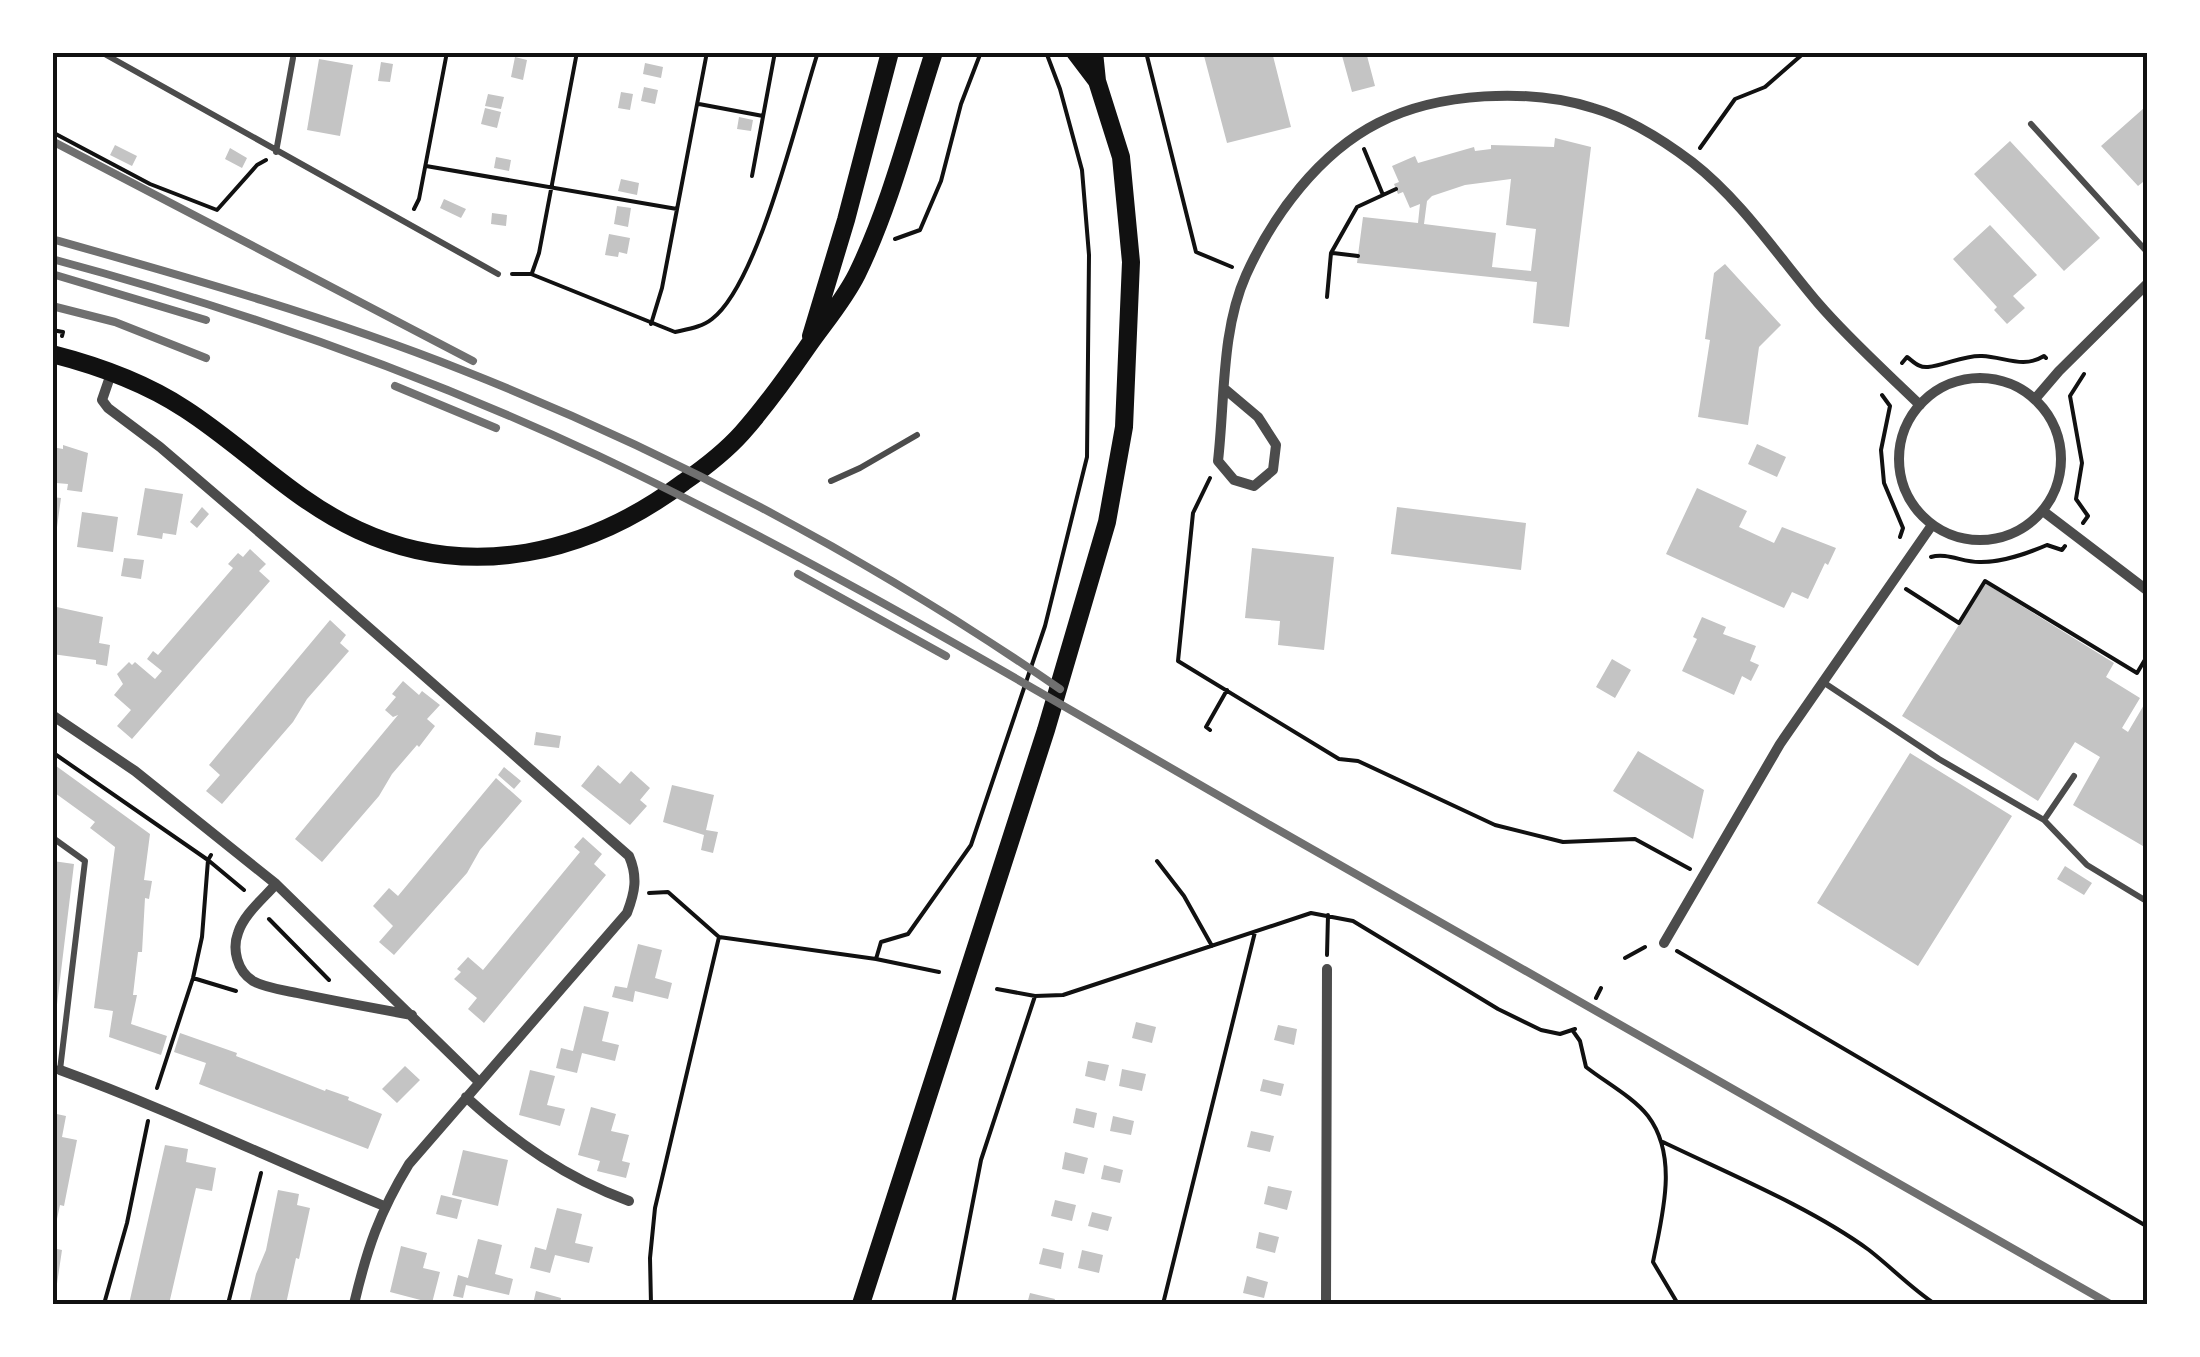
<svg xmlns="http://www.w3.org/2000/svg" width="2200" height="1357" font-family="'Times New Roman',serif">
<rect width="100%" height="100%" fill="#fff"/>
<path fill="#c4c4c4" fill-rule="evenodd" d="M1203,52h69l19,75 -64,16z
M1341,52h25l9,34 -23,6z
M515,57l12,3 -4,20 -12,-3z
M319,59l34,6 -13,71 -33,-6z
M381,62l12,2 -3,18 -12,-1z
M645,63l18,4 -2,11 -18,-4z
M644,87l14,3 -3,14 -14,-3z
M621,92l12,2 -3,16 -12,-2z
M488,94l16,3 -3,12 -16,-3z
M485,108l16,4 -4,16 -16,-4z
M2144,108l4,3v67l-10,8 -37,-40z
M739,117l14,3 -2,11 -14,-2z
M1555,138l36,9 -22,180 -36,-4 4,-41 -180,-19 6,-46 55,6 2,-19 -10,4 -7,-16 -5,2 -4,-10 5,-2 -7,-16 23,-10 3,7 56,-16 1,4 16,-2v-4l63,2zM1511,179l-5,46 30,4 -5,42 -39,-4 4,-34 -72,-9 3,-23 5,-5 33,-11z
M2010,141l90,97 -36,33 -90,-97z
M115,145l22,11 -5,10 -22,-11z
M230,148l17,10 -5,10 -17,-9z
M496,157l15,3 -2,11 -15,-3z
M621,179l18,4 -2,12 -19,-4z
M444,199l22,10 -5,9 -21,-10z
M617,206l14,2 -3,19 -14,-3z
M492,213l15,2 -1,11 -15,-2z
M1990,225l47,50 -24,21 12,12 -18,16 -13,-14 3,-3 -44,-48z
M609,234l21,4 -3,16 -8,-2 -1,5 -13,-2z
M1725,264l56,61 -22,22 -11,78 -50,-8 12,-77 -5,-1 9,-66z
M1757,444l29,13 -9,20 -29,-13z
M63,445l25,8 -6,39 -15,-2 1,-6 -12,-1 -4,7v-43l11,2z
M145,488l38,6 -7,41 -13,-2 -1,6 -25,-4z
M1697,488l50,23 -8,16 35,16 8,-16 54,21 -8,17 -3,-2 -17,36 -16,-7 -8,16 -118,-54z
M52,497l9,1 -6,44h-3z
M202,507l7,7 -12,14 -7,-6z
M1397,507l129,16 -5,47 -130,-16z
M82,512l36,5 -5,35 -36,-5z
M1252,548l82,9 -10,93 -46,-5 2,-24 -35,-3z
M250,549l16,15 -7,7 11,10 -138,158 -15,-13 14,-16 -17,-15 9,-11 -6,-10 12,-12 3,3 3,-3 20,17 7,-8 -15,-12 6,-8 5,4 75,-87 -5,-4 10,-11 5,4z
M124,558l20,2 -3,19 -20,-3z
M1985,583l129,80 -8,14 34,21 -18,30 6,4 20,-34v151l-75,-44 27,-48 -25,-15 -37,59 -136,-85z
M52,606l51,11 -4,26 11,2 -3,21 -11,-2v-4l-44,-6z
M1702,617l24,10 -3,7 33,12 -6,15 9,4 -8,16 -9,-5 -8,19 -52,-24 15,-32 -4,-2z
M330,620l16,15 -6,8 9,8 -42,48 -14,23 -71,82 -16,-13 14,-16 -11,-10z
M1612,659l19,11 -16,28 -19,-11z
M403,681l16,14 3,-4 18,14 -13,14 8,7 -16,21 -2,-2 -25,29 -13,22 -57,66 -27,-23 103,-124 -5,2 -8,-7 11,-13 -4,-3z
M536,732l25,4 -2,12 -25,-3z
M1638,751l66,39 -11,49 -80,-48z
M1910,753l102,63 -94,150 -101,-63z
M52,763l98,71 -6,46 8,1 -3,18 -4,-1 -3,54h-4l-5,43h4l-6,29 36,12 -6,19 -52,-18 4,-26 -19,-3 21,-161 -25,-19 5,-6 -40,-29 -3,3z
M598,765l22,19 11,-13 19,17 -10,12 7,6 -17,19 -49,-39z
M504,767l17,14 -7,8 -16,-14z
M496,778l26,23 -42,49 -13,23 -73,82 -15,-13 14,-16 -20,-20 16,-18 9,8z
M672,785l42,10 -8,35 12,2 -5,21 -12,-3 3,-15 -41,-13z
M583,837l19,17 -8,10 12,11 -122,148 -16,-14 9,-11 -23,-19 7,-7 -4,-3 11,-12 15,13 97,-118 -6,-5z
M53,861l21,3 -19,157h-3z
M2065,866l27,17 -8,12 -27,-16z
M638,944l24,6 -7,28 17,5 -4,16 -33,-8 -2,11 -21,-5 3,-11 12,2z
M584,1006l25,6 -7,29 17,4 -4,16 -33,-8 -5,20 -21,-5 5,-20 12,3z
M1136,1022l20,5 -4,16 -20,-5z
M1278,1025l19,4 -3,16 -20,-5z
M180,1033l57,20 -1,3 89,35 1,-2 23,8 -1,3 34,14 -14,35 -169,-65 7,-21 -32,-11z
M1088,1061l21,4 -4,16 -20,-5z
M405,1066l15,14 -23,23 -15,-14z
M1122,1069l24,5 -4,17 -23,-5z
M530,1070l25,6 -8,29 18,4 -5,17 -41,-11z
M1263,1079l21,5 -3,12 -21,-5z
M591,1107l25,7 -5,17 18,4 -7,26 8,2 -4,15 -29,-7 3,-10 -22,-6z
M1076,1108l21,5 -3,15 -21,-5z
M52,1113l14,3 -4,21 15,3 -13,66 -4,-1 -6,28z
M1113,1116l21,5 -3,14 -21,-4z
M1251,1131l23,5 -4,16 -23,-5z
M165,1145l23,4 -2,13 30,6 -4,23 -16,-3 -27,116h-40z
M463,1150l45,10 -10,46 -46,-11z
M1065,1152l23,6 -4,16 -22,-5z
M1104,1165l19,5 -3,13 -19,-4z
M1268,1186l24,5 -5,19 -23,-6z
M278,1190l21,4 -2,11 13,3 -11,51 -3,-1 -10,46h-37l7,-30 10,-24z
M441,1195l21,5 -5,19 -21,-5z
M1055,1200l21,5 -4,16 -21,-5z
M557,1208l25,6 -7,29 18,4 -4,16 -34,-8 -5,18 -20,-5 5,-21 11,3z
M1092,1212l20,5 -4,14 -20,-5z
M1259,1232l20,5 -4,16 -19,-5z
M478,1239l24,6 -7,29 18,5 -4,16 -43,-10 -3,13 -10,-2 5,-21 10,3z
M401,1246l26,7 -4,15 17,4 -8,31 -42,-11z
M52,1248l10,2 -8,54h-2z
M1043,1248l21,5 -3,16 -22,-5z
M1082,1250l21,5 -4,18 -21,-5z
M1247,1276l21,6 -4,16 -21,-5z
M536,1291l25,7 -1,6h-27z
M1030,1293l25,6 -2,5h-26z"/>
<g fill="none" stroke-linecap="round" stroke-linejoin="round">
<path stroke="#111" stroke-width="4" d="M1146,52l50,200 36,15
M699,104l64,12
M52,132l98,52 67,26 40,-45 9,-5
M1700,148l35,-49 30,-12 40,-35
M1364,149l19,46
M426,166l251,43
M752,176l23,-124
M414,209l5,-10 28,-147
M895,239l25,-9 21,-49 20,-77 20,-52
M1333,253l25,3
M532,273l7,-20 38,-201
M512,274h19l144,58c13,-3 27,-5 37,-13 47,-36 86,-206 106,-267
M1327,297l4,-44 26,-46 39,-18
M651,324l11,-36 45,-236
M52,330l11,2 -1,4
M1902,363l5,-6c7,5 12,11 21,10 18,-2 36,-12 54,-11 23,1 41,13 62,0l2,2
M1882,395l8,11 -9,44 3,33 19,45 -3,9
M1210,478l-17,35 -15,148 161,98 19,2 137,64 68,17 72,-3 55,30
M2083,523l5,-7 -12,-17 6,-36 -12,-67 14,-22
M1931,557c16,-5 33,6 50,5 23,0 45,-8 66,-17l15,5 3,-4
M1906,589l53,34 26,-42 152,92 9,-15
M1210,730l-4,-3 21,-37
M52,752l156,108 36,30
M1157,861l27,35 28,50
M649,893l19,-1 51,45 157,22 63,13
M269,919l60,61
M1677,951l471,276
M1327,955l1,-40
M1625,958l20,-11
M876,959l5,-17 27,-8 63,-89 74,-219 42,-169 2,-202 -7,-85 -22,-81 -14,-37
M193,978l43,13
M997,989l38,7 28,-1 248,-82 42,8 145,88 43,21 19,4 15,-5
M1596,998l5,-10
M1573,1031l7,10 6,26c19,15 47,30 62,49 31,41 14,100 5,146l25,42
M157,1088l36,-110 9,-41 6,-77 3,-5
M1663,1142c66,32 147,65 206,108 23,18 42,38 66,54
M104,1304l23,-81 21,-102
M228,1304l33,-131
M651,1304l-1,-46 5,-50 64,-271
M953,1304l28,-144 54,-164
M1163,1304l92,-372"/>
<path stroke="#4c4c4c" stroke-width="6" d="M101,52l397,222
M2031,124l117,129
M276,152l17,-94
M831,481l29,-13 57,-33
M1823,682l116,77 105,61 43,45 61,37
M2044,820l30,-44
M52,1067l8,3 25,-209 -32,-23"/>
<path stroke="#4c4c4c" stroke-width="10" d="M112,371l-10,29 6,8 52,39 140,120 329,289c9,21 6,36 -2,57l-218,251c-30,49 -42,85 -55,140
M1899 459a81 81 0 1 1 162 0a81 81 0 1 1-162 0Z
M1226,390l32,27 18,28 -3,25 -19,16 -20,-6 -16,-19c7,-61 3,-130 28,-186 27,-60 73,-122 132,-152 60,-31 152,-35 215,-15 35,10 70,32 99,54 49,38 86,94 126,141 31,36 68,69 102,102
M2035,399l24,-28 89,-88
M2043,511l105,80
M52,715l83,56 141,113 203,198
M276,884c-13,15 -32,30 -38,49 -6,16 -1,38 15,48 12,7 31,9 44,12 38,8 76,15 115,22
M1664,943l116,-199 152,-219
M60,1070c110,40 215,91 324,136
M466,1097c49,45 100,81 163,104
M1326,1304l1,-335"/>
<path stroke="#111" stroke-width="18" d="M1075,52l22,29
M811,336l35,-116 44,-168
M52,354c47,12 92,28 133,55 59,38 108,91 173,121 112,52 230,24 326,-48 20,-14 41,-30 58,-49 23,-26 44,-55 64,-84 17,-25 37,-47 51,-75 34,-70 53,-148 77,-222
M861,1304l185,-574 61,-208 17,-95 7,-165 -10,-105 -24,-76 -3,-29"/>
<path stroke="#707070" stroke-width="8" d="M52,141l421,220
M52,239c138,39 277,78 410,131 211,83 412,191 598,319
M52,259c187,50 372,115 547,197 228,108 444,239 662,364 283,162 566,323 849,484
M52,274l154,46
M52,306l63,16 91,36
M395,386l101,42
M798,574l148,82"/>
</g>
<rect width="2200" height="1357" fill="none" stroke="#ffffff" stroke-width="110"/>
<rect x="55" y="55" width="2090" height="1247" fill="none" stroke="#111" stroke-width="4"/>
</svg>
